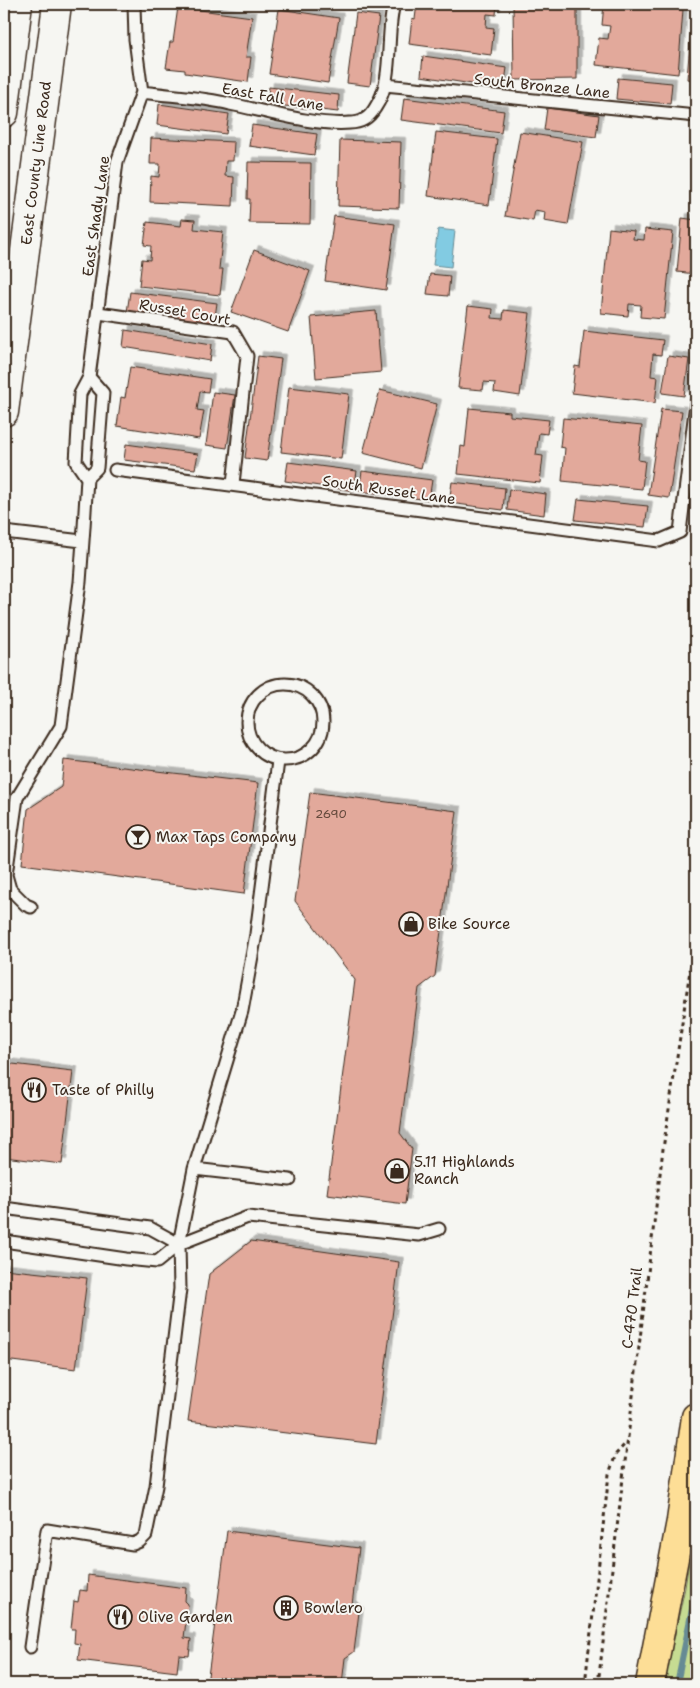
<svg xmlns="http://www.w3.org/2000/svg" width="700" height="1688" font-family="'Shantell Sans',sans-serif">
<defs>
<filter id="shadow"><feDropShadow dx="4.5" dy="-4.5" stdDeviation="0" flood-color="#0004"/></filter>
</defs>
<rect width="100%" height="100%" fill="#f6f6f2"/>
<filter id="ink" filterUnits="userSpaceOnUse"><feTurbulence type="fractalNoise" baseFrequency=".02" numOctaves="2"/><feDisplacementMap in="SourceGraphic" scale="10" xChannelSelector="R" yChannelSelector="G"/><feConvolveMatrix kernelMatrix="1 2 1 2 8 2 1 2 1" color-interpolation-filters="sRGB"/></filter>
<g filter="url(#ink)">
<path fill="#c6dc92" stroke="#808358" d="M696,1517v167h-32l21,-96z"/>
<path fill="#82cbe2" stroke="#668b94" d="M438,229l17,2 -4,36 -18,-2z"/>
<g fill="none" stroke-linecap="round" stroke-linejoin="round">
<path stroke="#668b94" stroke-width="6" d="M677,1684l19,-95"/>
</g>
<path fill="#e2a99b" stroke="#3b2a1e" filter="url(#shadow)" d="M356,4h24l-1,8 -23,-4z
M417,4h80l-1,11 -9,-1 -1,13 8,1 -3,27 -82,-11 3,-26 3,1z
M513,4h64v75l-63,1z
M604,4h29l50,6 -5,64 -82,-9 3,-27 9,1 2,-13 -8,-1z
M693,4h3v76l-9,-1z
M178,7l74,10 -6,40h5l-3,25 -63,-9v-3l-19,-2 4,-26h3z
M279,9l60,9 -11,65 -59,-9z
M356,13l23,3 -9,70 -23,-3z
M423,56l84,12 -3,21 -83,-13z
M618,78l54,5 -2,21 -54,-5z
M269,87l70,8 -1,17 -71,-8z
M404,98l100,13 -3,22 -100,-13z
M159,104l70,10 -3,20 -69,-9z
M547,108l52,7 -3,22 -52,-7z
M252,125l65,9 -3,21 -65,-9z
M436,132l61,7 -8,66 -61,-9z
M520,132l63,10 -15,83 -24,-4 1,-9 -10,-2 -2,11 -28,-5z
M151,138l83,4 -1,19h-7l-1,15 9,1 -1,29 -83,-4 1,-26 8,1 1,-13h-10z
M340,140l61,2 -2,66 -61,-2z
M248,162l63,1 -1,61 -61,-1 1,-24h-3z
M334,216l61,8 -9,66 -61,-9z
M682,218l14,2v54l-19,-2z
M182,219l13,1 -1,9 29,3 -4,37h4l-3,26 -81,-9 3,-27 8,1 1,-14 -7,-1 3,-23 34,4z
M609,228l25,3 -1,8 11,1 1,-11 28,3 -9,87 -24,-2 1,-12 -12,-1 -1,12 -27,-3z
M254,250l56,21 -22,61 -57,-20z
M430,274l20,2 -2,20 -21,-2z
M130,292l87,11 -3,21 -87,-12z
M468,306l25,3 -1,9 11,1 1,-9 26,3 -10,83 -26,-4 1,-9 -11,-1 -1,8 -25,-2z
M376,311l5,61 -65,6 -5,-61z
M125,330l87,14 -2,17 -87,-14z
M584,331l79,9 -2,15 -8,-1 -2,22 7,1 -3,26 -83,-10 3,-27 5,1z
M258,356l23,3 -14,102 -22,-3z
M668,356l21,3 -5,37 -22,-3z
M130,367l80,12 -2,13 -8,-1 -3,19 7,1 -5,28 -82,-13 4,-29 4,1z
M289,387l60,7 -8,65 -60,-7z
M380,390l57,14 -16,64 -58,-15z
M213,392l22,3 -8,53 -21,-3z
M469,408l41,4v4l39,4 -2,14 -8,-1 -3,22 7,1 -3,27 -82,-9 3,-28 4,1z
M661,409l21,2 -13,87 -21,-3z
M563,418l79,8 -4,34 7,1 -3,28 -80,-8 3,-33 -5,-1z
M126,444l72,10 -3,15 -71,-9z
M696,450v45l-7,-1z
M288,462l69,9 -3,20 -69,-10z
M362,471l70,9 -3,20 -70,-9z
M452,482l53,6 -2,22 -54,-7z
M509,489l37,5 -2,21 -37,-5z
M578,499l70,7 -3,21 -70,-7z
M64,760l194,23 -14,111 -222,-30 6,-55 33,-22z
M310,792l147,19 -22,165 -16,12 -19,145 12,16 -7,55 -78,-10 28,-214 -60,-79z
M4,1063l69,8 -11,93 -58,-7z
M251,1241l148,21 -23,182 -188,-23 21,-147z
M4,1269l83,9 -11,91 -72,-9z
M227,1531l132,17 -7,57 7,7 -5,40 -9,6 -3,26h-135z
M88,1575l98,13 -1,13 3,3 -4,34 7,1 -2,17 -10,-1 -2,17 -99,-12 2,-16 -6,-1 1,-14h-4l3,-28 4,1 2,-12 7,1z"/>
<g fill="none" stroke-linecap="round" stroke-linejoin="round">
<g stroke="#3b2a1e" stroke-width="15">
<path id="service" d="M385,85l311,31
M142,92c29,4 60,5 88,12 35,7 85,22 120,19 12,0 19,-5 25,-15 20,-29 10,-72 19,-104
M98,313l135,19 14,24 -14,128
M115,470l544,71 21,-9 16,-129
M87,478l10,-10 6,-75 -14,-16
M4,532l78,9
M247 722a38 38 0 1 1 76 0a38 38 0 1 1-76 0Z
M31,907l-5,-2 -16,-16 -4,-14 11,-77 44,-72 19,-144 4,-55 3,-49 -11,-16 4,-68 9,-17 28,-215 25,-70 -7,-53 -1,-35
M194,1169l96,11
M4,1208l146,20 29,16
M4,1241l122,18 31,3 22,-18 69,-27 171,18 20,-6
M30,1647l17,-117 86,14 7,-3 6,-6 10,-49 24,-197 -1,-45 15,-75 48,-158 14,-77 22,-173"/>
</g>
<g stroke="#3b2a1e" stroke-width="31">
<path id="secondary" d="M4,113l14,-109
M4,412l53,-408"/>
</g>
<g stroke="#3b2a1e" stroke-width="31">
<path id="motorway" d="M650,1684l31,-163 15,-104"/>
</g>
<path stroke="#3b2a1e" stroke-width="3" stroke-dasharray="4 4" stroke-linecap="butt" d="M585,1684l24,-210 7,-20 10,-11
M598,1684l65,-535 33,-218"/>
<use href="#service" stroke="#f6f6f2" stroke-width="11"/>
<use href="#secondary" stroke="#f6f6f2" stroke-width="28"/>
<use href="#motorway" stroke="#fdde96" stroke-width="28"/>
</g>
</g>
<defs>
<g id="bar-ring" transform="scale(1.25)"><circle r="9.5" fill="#f6f6f2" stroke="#3b2a1e" stroke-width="1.5"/><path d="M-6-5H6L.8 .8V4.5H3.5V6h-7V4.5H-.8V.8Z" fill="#3b2a1e"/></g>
<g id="shop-ring" transform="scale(1.25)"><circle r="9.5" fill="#f6f6f2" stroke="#3b2a1e" stroke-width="1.5"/><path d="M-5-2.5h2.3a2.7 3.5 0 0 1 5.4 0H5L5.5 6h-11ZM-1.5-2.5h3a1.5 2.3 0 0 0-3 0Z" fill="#3b2a1e"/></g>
<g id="restaurant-ring" transform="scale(1.25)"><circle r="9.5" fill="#f6f6f2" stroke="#3b2a1e" stroke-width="1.5"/><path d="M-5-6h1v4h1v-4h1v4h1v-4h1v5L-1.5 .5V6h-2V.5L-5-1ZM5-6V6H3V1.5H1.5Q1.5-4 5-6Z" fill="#3b2a1e"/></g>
<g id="building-ring" transform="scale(1.25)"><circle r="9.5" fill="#f6f6f2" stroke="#3b2a1e" stroke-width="1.5"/><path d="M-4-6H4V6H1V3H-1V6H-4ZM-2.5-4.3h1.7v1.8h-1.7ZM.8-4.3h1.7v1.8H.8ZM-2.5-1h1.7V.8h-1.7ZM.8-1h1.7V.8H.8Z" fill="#3b2a1e"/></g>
</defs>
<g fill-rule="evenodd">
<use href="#bar-ring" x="138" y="837"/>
<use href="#shop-ring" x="411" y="924"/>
<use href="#restaurant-ring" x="34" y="1090"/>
<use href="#shop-ring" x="397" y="1171"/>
<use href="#building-ring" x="286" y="1608"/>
<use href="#restaurant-ring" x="120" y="1617"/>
</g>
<g text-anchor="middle" stroke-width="4" stroke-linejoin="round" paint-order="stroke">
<g font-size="12" fill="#654a3d">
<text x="331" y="818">2690</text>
</g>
<g font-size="15" fill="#3b2a1e" stroke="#f6f6f2">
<text transform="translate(542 86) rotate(6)" y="5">South Bronze Lane</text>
<text transform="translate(273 97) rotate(10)" y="5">East Fall Lane</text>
<text transform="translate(36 163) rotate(-83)" y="5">East County Line Road</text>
<text transform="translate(96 216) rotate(-82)" y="5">East Shady Lane</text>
<text transform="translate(185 312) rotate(10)" y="5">Russet Court</text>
<text transform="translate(389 490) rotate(8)" y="5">South Russet Lane</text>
<text transform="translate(632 1308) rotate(-83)" y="5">C-470 Trail</text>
</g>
<g font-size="15" fill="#3b2a1e" stroke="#f6f6f2" text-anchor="start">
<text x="156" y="842">Max Taps Company</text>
<text x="428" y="929">Bike Source</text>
<text x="52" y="1095">Taste of Philly</text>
<text x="414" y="1167">5.11 Highlands<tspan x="414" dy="17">Ranch</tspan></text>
<text x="304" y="1613">Bowlero</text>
<text x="138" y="1622">Olive Garden</text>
</g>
</g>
<rect width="700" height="1688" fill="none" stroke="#f6f6f2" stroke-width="20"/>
<rect x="10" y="10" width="680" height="1668" fill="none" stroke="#3b2a1e" stroke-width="2" filter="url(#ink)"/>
</svg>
